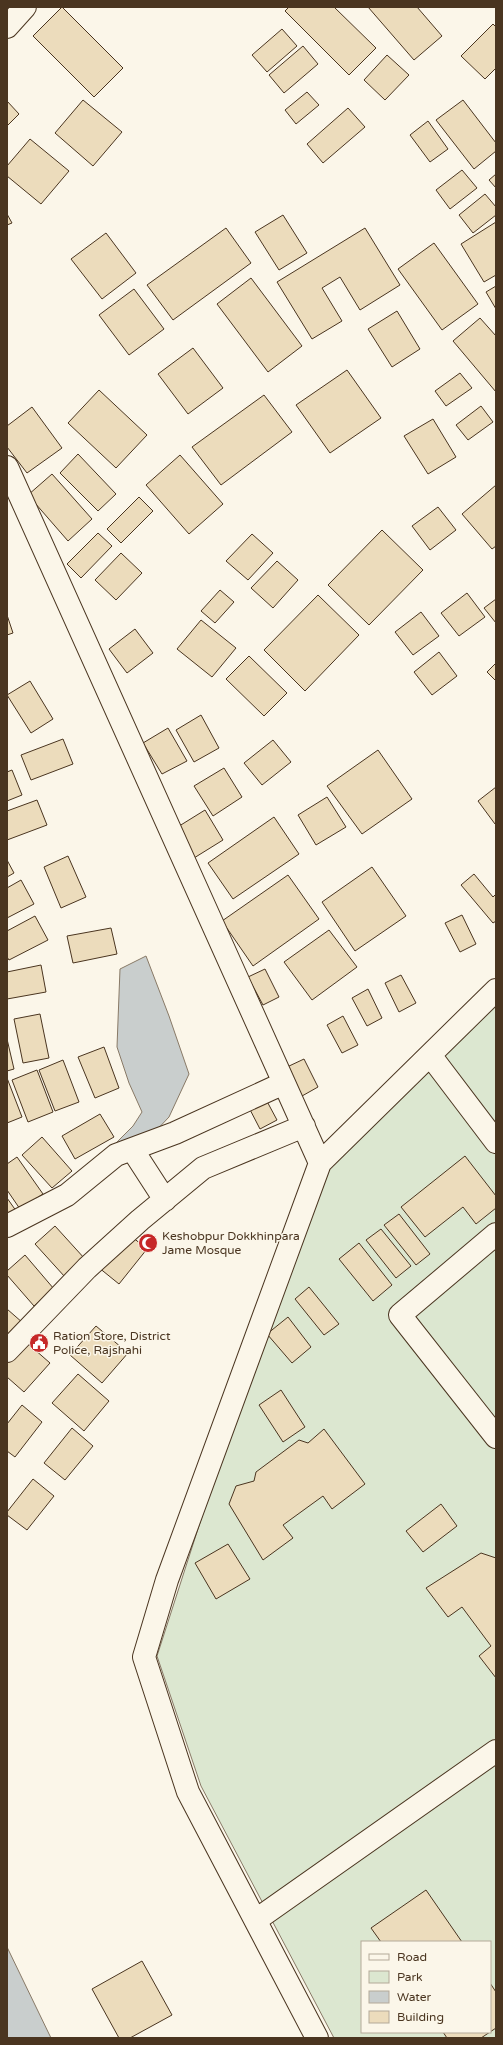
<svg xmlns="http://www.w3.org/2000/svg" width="503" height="2045" font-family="'Varela Round',sans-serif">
<rect width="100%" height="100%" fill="#fbf6e9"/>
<path fill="#dce7d0" stroke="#887966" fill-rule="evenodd" d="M496,999v1039h-162l-133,-252 -44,-130 69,-214 102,-276zM362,1942h128v90h-128z"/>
<path fill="#c9cecd" stroke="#887966" d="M146,956l23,60 20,58 -20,43 -18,19 -43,15 25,-25 9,-14 -13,-29 -12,-36 3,-78z
M7,1947l44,91h-44z"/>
<path fill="#ecdcbc" stroke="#4a3520" d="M62,7l61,61 -29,29 -61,-61z
M289,7h45l42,41 -27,27 -64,-64z
M368,7h49l25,29 -28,24z
M493,24l3,3v41l-11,11 -24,-23z
M282,29l15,17 -30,26 -15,-17z
M303,46l15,18 -34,29 -15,-18z
M387,55l22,20 -24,25 -21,-20z
M307,92l12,13 -23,19 -11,-14z
M83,100l39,32 -29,34 -38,-33z
M463,100l33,43v8l-22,18 -38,-49z
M7,101l12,13 -12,12z
M348,108l17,19 -42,36 -16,-19z
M428,121l20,28 -18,13 -20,-27z
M30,139l39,32 -28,33 -34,-28v-10z
M462,170l15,18 -27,21 -14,-19z
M496,174v14l-7,-8z
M485,194l11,13v8l-23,18 -14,-18z
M7,214l5,9 -5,2z
M283,215l24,38 -28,17 -24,-38z
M496,222v53l-12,7 -23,-38z
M226,228l25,35 -78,57 -26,-35z
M365,228l35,57 -40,25 -20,-33 -18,11 20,33 -30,18 -35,-57z
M106,233l30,40 -34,26 -31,-40z
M434,243l44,61 -36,26 -44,-61z
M251,278l51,68 -34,26 -51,-68z
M496,286v23l-10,-17z
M134,289l30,40 -35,26 -30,-40z
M397,311l23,38 -28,18 -24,-38z
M480,318l16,18v56l-43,-51z
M193,348l30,40 -35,26 -30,-40z
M347,370l34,48 -51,35 -34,-48z
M460,373l12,15 -26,18 -11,-15z
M99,390l48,45 -31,33 -48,-45z
M264,395l28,37 -71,53 -29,-38z
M481,406l12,16 -25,18 -12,-15z
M32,407l30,41 -35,25 -20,-26v-21z
M433,419l23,38 -28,17 -24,-38z
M78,454l38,40 -18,17 -38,-38z
M180,455l43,49 -34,30 -43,-49z
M52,474l40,45 -24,22 -40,-46z
M496,485v61l-4,3 -30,-35z
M139,497l14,14 -32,32 -14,-14z
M438,507l18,23 -26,20 -18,-24z
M382,530l41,40 -54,55 -41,-40z
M98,533l14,13 -31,32 -14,-14z
M252,534l21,19 -25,27 -22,-19z
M121,553l21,20 -26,27 -21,-20z
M277,561l21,19 -25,28 -22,-20z
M220,590l14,12 -19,21 -14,-12z
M467,593l18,24 -26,19 -18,-23z
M318,595l41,40 -54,56 -41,-41z
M496,599v24l-12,-15z
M421,612l18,24 -26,19 -18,-23z
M7,615l6,18 -6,2z
M201,620l35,28 -24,29 -35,-28z
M135,629l18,24 -26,20 -18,-24z
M439,652l18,24 -25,19 -18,-23z
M249,656l38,37 -23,23 -38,-37z
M496,663v18l-9,-9z
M30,681l23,38 -22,14 -24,-38z
M201,715l18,33 -25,14 -18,-32z
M168,728l19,33 -25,13 -19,-31z
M63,739l10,25 -42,16 -10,-25z
M273,740l18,22 -29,23 -18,-22z
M378,750l34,49 -50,35 -35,-48z
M224,768l18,29 -29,19 -19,-30z
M12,770l10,25 -15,6v-29z
M496,787v37h-1l-17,-23z
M327,797l19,30 -30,18 -18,-30z
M37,800l10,25 -40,15v-29z
M205,810l18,30 -29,18 -18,-30z
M274,817l25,37 -66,45 -25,-36z
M68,856l18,41 -25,11 -17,-41z
M7,860l7,13 -7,4z
M372,867l34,49 -51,35 -33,-49z
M474,874l19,23 3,-3v27l-3,2 -32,-38z
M288,875l31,44 -66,47 -31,-45z
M21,880l13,24 -27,14v-30z
M462,915l14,29 -16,8 -15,-29z
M35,916l13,24 -39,20 -2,-3v-26z
M111,928l6,26 -44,9 -6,-27z
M329,930l28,37 -45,33 -28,-38z
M41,965l5,27 -39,7v-27z
M265,969l14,28 -16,8 -15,-28z
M401,975l15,28 -17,9 -14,-29z
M368,989l14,29 -15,8 -15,-28z
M40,1014l9,44 -26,5 -9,-44z
M343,1016l15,29 -16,8 -15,-28z
M7,1039l7,30 -7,2z
M104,1047l15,41 -24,10 -17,-41z
M304,1059l14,28 -16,9 -15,-29z
M63,1060l16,42 -24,9 -16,-41z
M37,1070l16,42 -25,10 -16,-42z
M7,1078l15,39 -15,6z
M262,1092l15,28 -17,9 -15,-29z
M100,1114l14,23 -39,22 -13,-23z
M42,1137l30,34 -20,17 -30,-33z
M465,1156l31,40v12l-20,16 -13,-17 -38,30 -24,-30z
M17,1157l26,37 -23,15 -13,-19v-26z
M7,1198l12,17 -12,9z
M399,1214l31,40 -14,11 -32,-40z
M55,1226l30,33 -20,18 -30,-33z
M381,1229l30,37 -15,12 -30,-38z
M126,1232l21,17 -28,35 -21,-17z
M359,1243l33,42 -19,16 -34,-42z
M25,1255l29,34 -20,17 -27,-31v-4z
M309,1287l30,37 -15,11 -29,-36z
M7,1309l16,14 -16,19z
M288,1317l23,30 -19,16 -25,-29z
M96,1326l32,27 -26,30 -32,-28z
M18,1335l32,28 -26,29 -17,-15v-29z
M78,1374l31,27 -25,30 -32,-28z
M281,1390l24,37 -22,15 -24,-37z
M22,1405l20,17 -27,35 -8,-6v-27z
M72,1428l21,18 -28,34 -21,-17z
M324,1429l41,55 -33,25 -9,-13 -40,29 10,13 -30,22 -34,-56 7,-18 18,-5 2,-9 43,-32 9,3z
M33,1479l21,17 -27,34 -20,-15v-3z
M441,1504l16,22 -34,26 -17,-21z
M228,1544l22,35 -34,20 -21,-36z
M481,1553l15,5v120l-17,-22 12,-10 -29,-39 -14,10 -22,-29z
M426,1890l36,52h-81l-10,-14z
M142,1961l30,54 -42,23h-11l-27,-49z
M490,1983l6,9v36l-15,10h-34l-4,-6h47z"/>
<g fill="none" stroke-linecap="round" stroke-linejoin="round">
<g stroke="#4a3520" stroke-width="24">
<path id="street" d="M7,27l18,-20
M7,467l313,696
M430,1055l66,87
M132,1149l33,51
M7,1226l60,-31 49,-40 59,-22 109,-50
M496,1234l-96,81 96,122
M7,1351l80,-83 53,-48 63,-52 101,-42
M256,1920l240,-169
M317,2038l-129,-246 -44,-135 23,-77 153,-417 176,-173"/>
</g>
<use href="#street" stroke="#fbf6e9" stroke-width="22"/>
</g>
<defs>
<g id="mosque-disc" transform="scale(1)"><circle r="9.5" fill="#c62828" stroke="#fbf6e9"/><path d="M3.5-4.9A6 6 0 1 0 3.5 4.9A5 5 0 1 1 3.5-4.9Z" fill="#fff"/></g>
<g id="civic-disc" transform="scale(1)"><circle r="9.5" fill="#c62828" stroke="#fbf6e9"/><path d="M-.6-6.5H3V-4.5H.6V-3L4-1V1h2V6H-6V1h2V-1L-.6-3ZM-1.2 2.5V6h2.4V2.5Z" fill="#fff"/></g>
</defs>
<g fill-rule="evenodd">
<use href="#mosque-disc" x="148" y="1243"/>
<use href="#civic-disc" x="39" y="1343"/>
</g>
<g text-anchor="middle" stroke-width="3" stroke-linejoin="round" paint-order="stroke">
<g font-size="12" fill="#4a3520" stroke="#fbf6e9" text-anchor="start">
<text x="162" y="1240">Keshobpur Dokkhinpara<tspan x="162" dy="14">Jame Mosque</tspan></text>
<text x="53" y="1340">Ration Store, District<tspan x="53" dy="14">Police, Rajshahi</tspan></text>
</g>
</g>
<rect width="503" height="2045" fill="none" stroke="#4a3520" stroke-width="16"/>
<rect x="361" y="1941" width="130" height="92" fill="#fbf6e9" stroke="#b4a999"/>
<rect x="369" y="1954" width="20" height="6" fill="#fbf6e9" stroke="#b4a999"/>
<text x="397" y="1961" font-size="12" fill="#4a3520">Road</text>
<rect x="369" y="1971" width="20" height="12" fill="#dce7d0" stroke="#b4a999"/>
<text x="397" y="1981" font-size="12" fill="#4a3520">Park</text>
<rect x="369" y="1991" width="20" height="12" fill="#c9cecd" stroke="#b4a999"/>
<text x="397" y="2001" font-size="12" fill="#4a3520">Water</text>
<rect x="369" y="2011" width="20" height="12" fill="#ecdcbc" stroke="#b4a999"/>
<text x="397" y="2021" font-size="12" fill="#4a3520">Building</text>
</svg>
